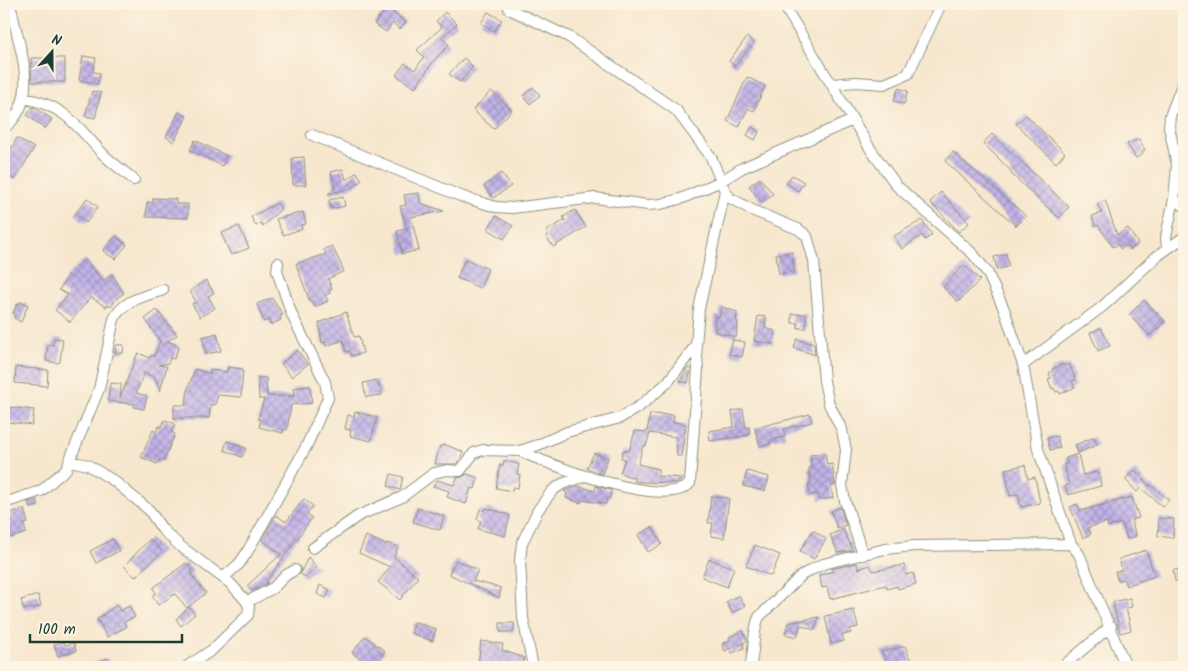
<svg xmlns="http://www.w3.org/2000/svg" width="1188" height="671" font-family="Kalam,sans-serif">
<defs>
<pattern id="building-cross-hatch" width="8" height="8" patternUnits="userSpaceOnUse" patternTransform="scale(1.25)"><rect width="8" height="8" fill="#c2b3e8"/><path d="M0 0l8 8M0 8l8-8" fill="none" stroke="#9d93bd"/></pattern>
</defs>
<rect width="100%" height="100%" fill="#fcf5e5"/>
<filter id="ink" filterUnits="userSpaceOnUse"><feTurbulence type="fractalNoise" baseFrequency=".02" numOctaves="2"/><feDisplacementMap in="SourceGraphic" scale="10" xChannelSelector="R" yChannelSelector="G"/><feConvolveMatrix kernelMatrix="1 2 1 2 8 2 1 2 1" color-interpolation-filters="sRGB"/></filter>
<filter id="wash" filterUnits="userSpaceOnUse"><feTurbulence type="fractalNoise" baseFrequency=".0096" numOctaves="4" result="noise"/><feDisplacementMap in="SourceGraphic" scale="20" xChannelSelector="R" yChannelSelector="G"/><feGaussianBlur stdDeviation="1.12" result="paint"/><feColorMatrix in="noise" values="0 0 0 0 0 0 0 0 0 0 0 0 0 0 0 0 0 1.4 0 .05"/><feComposite in="paint" operator="in"/></filter>
<g filter="url(#wash)">
<rect width="100%" height="100%" fill="#f7e7ce"/>
<g id="blocks">
<path fill="url(#building-cross-hatch)" d="M387,8l19,14 -6,7 -7,-6 -7,9 -12,-8z
M445,12l12,12 -15,13 7,8 -14,14 -20,29 -19,-13 9,-12 10,7 9,-13 -7,-7 25,-23 -6,-6z
M488,12l14,8 -8,11 -13,-8z
M747,37l7,6 -19,23 -6,-5z
M83,56l13,2 -3,14 7,1 -2,11 -19,-4z
M31,58h34v24h-33z
M464,58l9,9 -13,15 -11,-8z
M747,77l18,9 -11,25 -6,-3 -9,19 -12,-6z
M533,87l7,8 -10,9 -7,-8z
M898,88l10,3 -4,13 -10,-3z
M92,91l9,2 -6,25 -10,-2z
M491,91l21,19 -18,19 -21,-19z
M33,107l19,12 -7,10 -18,-14z
M179,112l8,4 -13,26 -8,-5z
M1026,115l39,38 -9,10 -40,-39z
M752,127l7,5 -4,8 -8,-5z
M992,134l77,73 -10,11 -49,-45 2,-1 -29,-29z
M17,138l17,10 -19,32 -11,-6v-12z
M1139,139l6,11 -3,2 1,2 -7,4 -9,-14z
M195,140l32,16 -5,10 -32,-16z
M953,152l73,64 -10,10 -71,-65z
M304,157l2,28h-13l-1,-27z
M343,169l3,11 11,-8 5,8 -11,8 -23,6 7,-6 -4,-16z
M501,173l10,13 -18,12 -9,-12z
M792,175l12,7 -6,9 -12,-8z
M760,178l13,16 -11,8 -13,-16z
M941,192l28,31 -10,9 -29,-30z
M419,193l1,10 24,8 -33,6 8,33 -17,4 -5,-23 10,-2 -7,-23 6,-1 -2,-10z
M343,197l2,9 -14,3 -2,-9z
M87,198l11,9 -12,16 -11,-9z
M153,198l23,1v5h12v14l-42,-1 1,-15 6,1z
M1105,200l12,35 11,-7 10,16 -8,6 -3,-5 -6,4 -3,-5 -5,3 -15,-22 -3,1 -3,-10 10,-3 -5,-9z
M277,203l4,6 -18,17 -2,-3 -5,3 -5,-9z
M575,210l11,17 -33,20 -7,-11 2,-2 -2,-3 19,-11 -2,-3z
M303,212l3,12 -5,1 1,4 -19,6 -7,-16z
M496,216l17,10 -9,13 -16,-10z
M922,220l10,15 -7,5 -3,-5 -20,14 -8,-13z
M239,226l10,22 -18,7 -10,-22z
M116,236l11,9 -12,14 -12,-8z
M332,246l12,25 -16,8 4,10 -3,1 1,3 -5,2 3,6 -13,6 -3,-6 -2,1 -14,-38 30,-10 -2,-5z
M792,252l2,19 -15,3 -3,-20z
M1006,254l3,12 -12,4 -3,-13z
M85,259l18,22 9,-7 12,19 -7,5 -6,9 -3,-2 -2,2 -15,-10 -21,25 -15,-12 13,-15 -9,-5 10,-16z
M465,259l23,10 -8,19 -23,-10z
M964,265l16,15 -22,22 -15,-15z
M206,280l8,13 -6,3 7,12 -15,9 -8,-13 4,-2 -6,-11z
M272,298l11,17 -3,1 1,4 -11,5 -1,-5 -5,2 -7,-18z
M1144,300l21,21 -15,15 -21,-21z
M20,302l8,3 -7,17 -7,-4 1,-3 -2,-1 4,-10 2,1z
M721,307l16,5 -1,9 2,1 -2,15 -21,-5v-16l4,1z
M157,310l20,25 -10,6 12,5 -5,13 -4,-1 -2,5 -10,2 9,1 -7,25 -5,-14 -11,-4 -8,20 11,3 -3,13 -10,-2v-3l-26,-3 2,-18 11,1 -1,14 18,-45 12,5 1,-3 3,1 6,-15 -15,-22z
M346,312l8,25 5,-1 4,17 -11,3 -2,-5 -4,1 -3,-12 -17,6 -1,-4 -3,1 -3,-20z
M792,314h14v14h-8v-5h-6z
M758,316l8,1 -1,11 10,3 -2,13 -19,-3z
M1101,328l9,18 -12,5 -8,-18z
M217,333l4,18 -15,3 -4,-17z
M54,338l9,1 -3,23 -3,1 -11,-2 2,-16h5z
M797,339l17,5 1,11 -21,-7z
M733,340l12,2 -3,15 -13,-3z
M116,345h8l-1,8h-8z
M297,350l11,14 -16,13 -11,-13z
M1063,364l1,2 5,-2 7,16 -4,1 3,6 -15,7 -1,-3 -3,1 -2,-4 -2,1 -4,-10 3,-1 -2,-5 4,-2 -1,-2z
M16,367l32,3 -1,16 -32,-3z
M228,367l15,2 -2,28 -23,-2 -3,10 -4,-1 -2,14h-35v-13h12l2,-17 7,-19 16,5 -2,-4 18,2z
M687,368l4,1 -3,14 -8,-2z
M258,378h8l1,18h27l-1,-8 17,-2 2,17 -21,2 -4,25 -3,-1 -1,4 -24,-6 2,-7 -3,-1 6,-20h-5z
M377,380l5,15 -16,2 -3,-14z
M8,407l26,3 -2,15 -25,-3z
M743,409l3,19 3,-1 1,8 -40,6 -1,-10 25,-4 -2,-16z
M355,412l22,5 -6,24 -21,-5 1,-6 -6,-1 3,-14 6,2z
M650,414l24,1 -1,7 13,2 -5,32h-4l-1,-19 -26,-4 -4,13h-3l-5,18 21,5 -2,7 26,2 -7,5 -36,-1 -6,-1v-3l-14,-5 5,-14 -4,-1 2,-8 6,1 6,-20 12,1z
M810,414l2,8 -28,7 1,8 -15,3 1,4 -11,2 -5,-18z
M165,420l10,4 -4,8 4,2 -12,28 -4,-2 -2,4 -16,-7 12,-27 3,2 3,-6 2,1z
M1057,436l3,12 -10,2 -3,-12z
M1094,437l3,8 -19,8 -3,-8z
M227,441l19,7 -4,9 -18,-7z
M444,444l19,8 -6,12h-22l5,-18h4z
M594,453l14,5 -6,16 -15,-6z
M825,453l2,12 5,-1 3,21 -4,1 2,12 -14,2 -1,-6 -8,1 -2,-11 3,-1 -2,-15h3l-2,-13z
M1078,454l5,21 16,-3 2,14 -33,9 -3,-9 4,-1 -5,-21h3l-1,-6z
M504,461l15,3 -2,10 3,1 -2,13 -5,-1 -1,4 -16,-3 4,-23 3,1z
M1025,465l3,14 7,-2 5,26 -19,4 -3,-13 -8,2 -5,-27z
M1135,470l14,16 2,-1 18,15 -6,7 -22,-19 -4,4 -12,-13z
M747,471l22,6 -4,14 -22,-5z
M391,474l12,3 -3,13 -12,-4z
M467,474l11,4 -3,11 -4,-1 -5,16 -19,-7 2,-6 -16,-5 4,-6 17,5 3,-7 5,-1z
M578,486l17,5 1,-5 15,4 -1,8h-3l-1,6 -24,-4 -1,3 -15,-5 1,-5 -3,-2z
M711,496l18,2 -5,40 -13,-2 2,-13h-5z
M1132,497l7,21 -8,2 5,16 -9,3 -5,-16 -14,4 -1,-5 -20,6 4,6 -8,4 -13,-31 7,-3 3,7z
M304,499l9,7 -6,8 5,4 -46,64 2,1 -16,8 -5,-5 34,-32 -19,-14 14,-25 10,7z
M37,500l2,6 -9,2 -2,-6z
M840,507l6,18 -9,3 -6,-17z
M418,508l26,8 -4,14 -27,-8z
M486,508l24,7 -5,21 -27,-7 3,-8 -4,-2 3,-10 5,2z
M24,509l4,14 -4,1 2,9 -15,5 -3,-9 -4,2v-11l8,-2 -2,-5z
M1159,518l15,1 -1,19 -15,-2z
M652,527l10,17 -14,8 -10,-17z
M843,529l10,21 -15,3 -8,-18z
M813,530l13,9 -12,20 -14,-8z
M366,536l20,9 1,-2 11,4 -4,10 24,20 -18,23 -22,-18 12,-15 -31,-14z
M113,539l6,12 -23,12 -6,-12z
M150,539l12,12 -27,26 -11,-11z
M755,545l25,10 -9,21 -25,-10z
M1146,550l9,26 -29,10 -2,-7 -6,2 -3,-9 7,-2 -3,-11z
M308,557l9,10 -11,10 -6,-3z
M709,559l25,9 -7,19 -25,-10z
M456,560l22,10 -5,11 28,7 -2,10 -50,-24z
M186,563l6,7v6l14,17 -19,15 -12,-14 -17,11 -6,-9 4,-3 -3,-5z
M857,563l1,6 12,-4 3,6 31,-6 2,10 7,-2 3,11 -18,5 -1,-3 -10,3 -1,-4 -56,14 -3,-12 -5,1 -3,-13 15,-4 -3,-2z
M1184,569v11l-9,1 -2,-11z
M320,585l10,5 -4,8 -9,-4z
M38,595l3,11 -17,4 -3,-10z
M739,595l6,11 -13,7 -6,-11z
M1130,598l2,9 -6,1 5,22 -11,3 -7,-31z
M117,605l3,6 9,-5 6,11 -11,5 2,5 -19,10 -10,-18z
M189,607l6,7 -14,12 -5,-7z
M854,610l4,17 -8,2 1,4 -9,2 2,6 -13,3 -6,-28z
M819,617l-5,13 -14,-5 -3,12 -12,-3 3,-11z
M415,622l21,7 -4,12 -21,-8z
M500,623h14v9h-14z
M743,631l4,9 -4,4 1,4 -12,5 -2,-5 -5,3 -3,-7 8,-4 -1,-3z
M365,636l20,15 -12,16 -21,-14z
M481,641l22,3 -1,6 22,8 -2,9 -44,-2z
M64,642l1,3 9,-2 2,8 -18,5 -4,-12z
M905,646l6,15 -23,6 -6,-15z
M107,658l3,7 -6,2h-19z"/>
</g>
</g>
<g filter="url(#ink)">
<use href="#blocks" fill-opacity="0" stroke="#8b9281" stroke-width="1"/>
<g fill="none" stroke-linecap="round" stroke-linejoin="round">
<g stroke="#8b9281" stroke-width="12">
<path id="minor" d="M783,4l88,146 26,36 76,68 14,18 17,37 19,56 15,84 33,95 8,10 47,113
M509,9l60,28 107,73 35,47 14,34 5,7 24,13 44,18 9,7 7,25 10,120 5,23 13,26 4,20 -4,35 3,16 18,54
M1184,80l-14,36 -1,11 8,38 -3,34 10,7
M832,84l24,-2 28,2 24,-10 33,-70
M24,98c44,9 51,27 80,57 9,9 20,16 30,25
M4,128c37,-28 16,-77 8,-116l-4,-8
M312,135l151,62 33,10 16,1 83,-10 53,7 13,-1 22,-6 38,-17 21,-13 111,-48
M1167,248l-1,-11 8,-38
M1023,365l79,-58 54,-50 28,-20
M520,451c27,13 149,60 170,32l8,-114 -2,-24
M70,461l18,4 26,16 35,29 13,19 18,17 50,37 17,19
M4,503l37,-12 25,-22 33,-80 15,-70c9,-19 29,-22 49,-29
M313,548l45,-32 44,-19 32,-24 13,-3 13,1 14,-18 9,-3 37,1 18,-6 29,-13 53,-14 20,-12 27,-23 29,-38 3,-36 26,-118
M223,578l16,-14 7,-10 60,-107 22,-49 -3,-16 -33,-67 -15,-44 1,-8
M186,667l26,-17 36,-35 1,-8 -2,-5 26,-14 13,-13 9,-5
M533,667l-10,-49 -3,-58 2,-17 16,-33 14,-19 10,-7 21,-7
M750,667c5,-16 2,-35 9,-50l43,-42 9,-5 12,-6 62,-15 29,-3 157,-2
M1062,667l49,-41"/>
</g>
<use href="#minor" stroke="#fff" stroke-width="10"/>
</g>
</g>
<rect width="1188" height="671" fill="none" stroke="#fcf5e5" stroke-width="20"/>
<g transform="translate(52 52) rotate(21)" stroke="#fcf5e5" stroke-width="4" paint-order="stroke">
<path d="M0-4L9 19L0 12L-9 19Z" fill="#1f3d34"/>
<text y="-8" font-size="14" font-weight="bold" text-anchor="middle" fill="#1f3d34">N</text>
</g>
<path d="M30 634v8h152v-8" fill="none" stroke="#1f3d34" stroke-width="2.5"/>
<text x="38" y="634" font-size="15" fill="#1f3d34" stroke="#fcf5e5" stroke-width="4" paint-order="stroke">100 m</text>
</svg>
